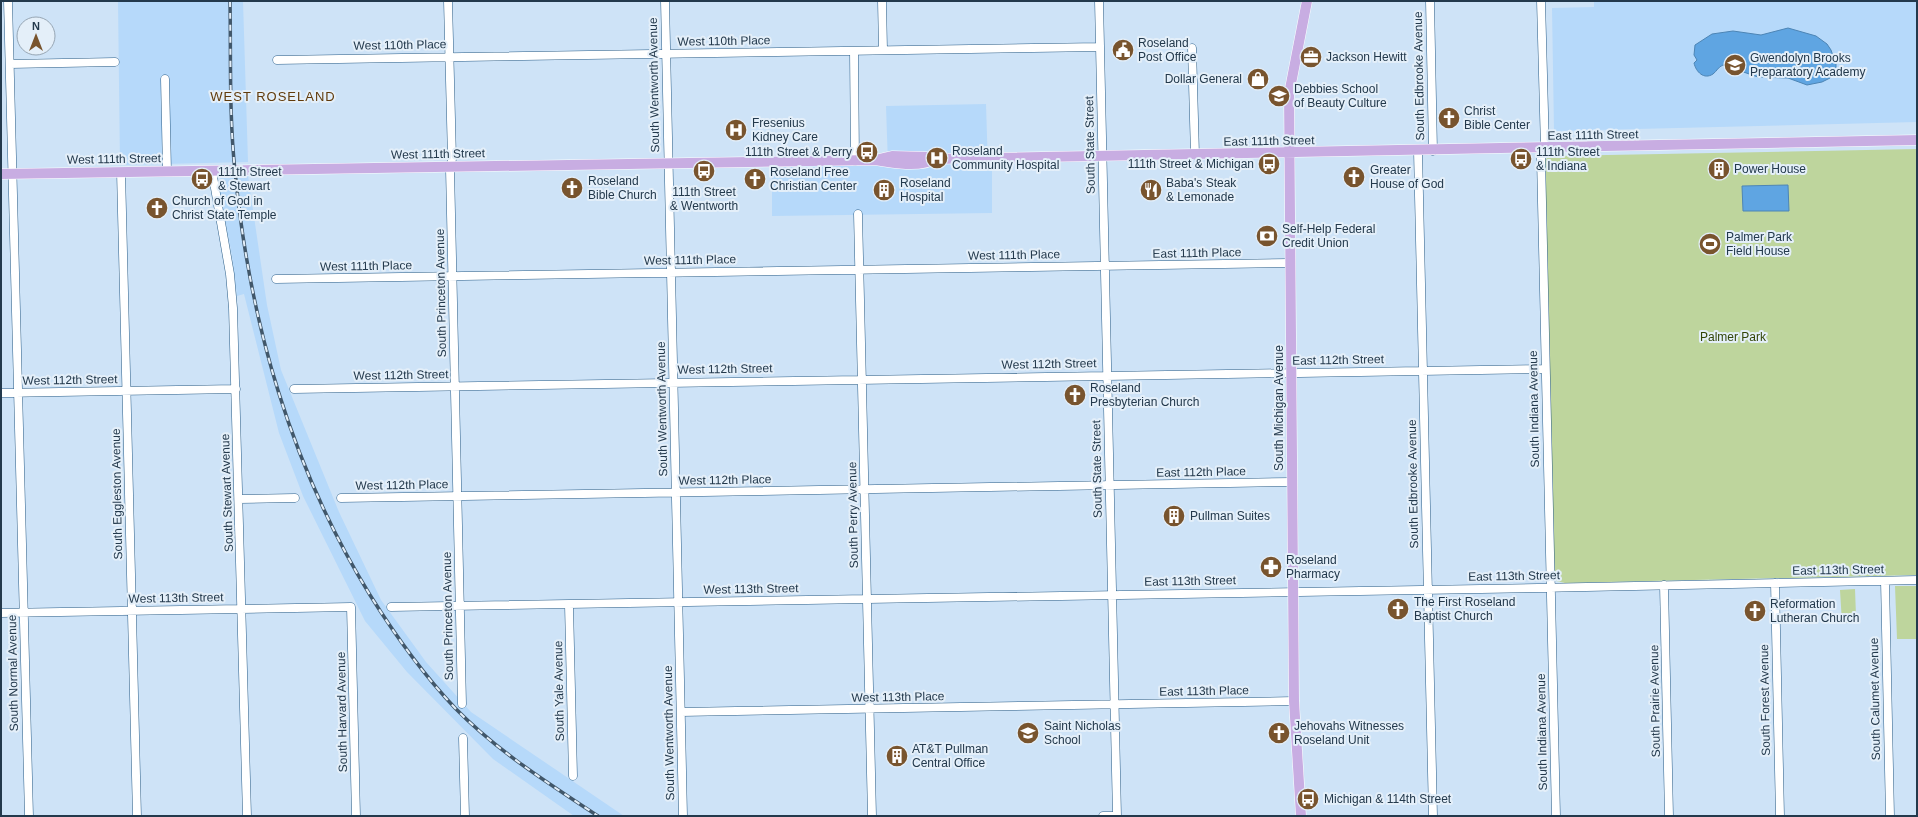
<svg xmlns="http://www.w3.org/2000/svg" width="1918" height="817" font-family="Helvetica,sans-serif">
<rect width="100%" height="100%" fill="#cee3f7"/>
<path fill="#b6d9fa" d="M118,1h125l5,161 -128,3z
M1594,1h323v121l-363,9 -2,-123 42,-1z
M986,104l2,64h4v45l-220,3v-50l116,-1 -2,-59z
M248,176l19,129 14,65 58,142 42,88 45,62 45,50 153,104h-50l-81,-57 -86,-87 -42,-51 -62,-125 -24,-63 -35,-139 -7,2 -5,-40 -14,-73 3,-6z"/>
<path fill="#bed59d" d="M1917,149v426l-352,8 -9,-2 -3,-6 -8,-415 4,-4h6z
M1895,586h22v53h-20z
M1855,589l1,27h-4l1,7h-11l-2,-33z"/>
<path fill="#5fa5e2" stroke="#4d85b5" d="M1788,28l28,8 11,8 4,6 5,14v6l-6,8 -8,4 -15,3 -19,-7 -30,-1 -35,-12c-5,2 -6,6 -10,9 -9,6 -17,-2 -19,-11l3,-3 -3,-5 1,-10 17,-11 21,-3 28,4z
M1788,185l1,26h-46l-1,-25z"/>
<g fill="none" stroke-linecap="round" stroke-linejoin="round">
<g stroke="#2a5d87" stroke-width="9">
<path id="minor" d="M8,1l21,815
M448,1l4,158 -2,10 12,535
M665,1l18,815
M882,1l1,49
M1099,1l18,815
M1430,1l3,150
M1541,1l4,148 -4,9 15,658
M1192,48l3,107
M854,51l1,110
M277,60l823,-13
M10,64l105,-2
M165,79l2,92
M1418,151l15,665
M212,171l18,103 3,34 14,508
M121,172l16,644
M858,214l14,602
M276,279l1014,-16
M294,389l1251,-20
M1,393l235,-4
M341,498l951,-16
M239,499l56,-1
M1885,581l5,235
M1775,583l5,233
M1664,585l5,231
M569,605l4,171
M391,607l1147,-19 379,-8
M1,613l350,-6 5,209
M681,712l613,-11
M463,738l2,78
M1103,816h14"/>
</g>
<g stroke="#fff" stroke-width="11">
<path id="major" d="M879,159l13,-3 35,1
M1,174l874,-14c17,3 45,8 60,-1l982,-19
M1301,816l-7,-115 -5,-607 18,-93"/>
</g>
<use href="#minor" stroke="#fff" stroke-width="8"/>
<use href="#major" stroke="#c8ade2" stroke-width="10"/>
<g stroke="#41576a" stroke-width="3.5">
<path id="rail" d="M230,1c1,56 -1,114 5,170 14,149 56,296 135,424 25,40 52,78 85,113 42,43 93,75 143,108"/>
</g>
<use href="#rail" stroke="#e4eff9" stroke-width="2" stroke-dasharray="6" stroke-linecap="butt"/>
</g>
<defs>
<g id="civic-disc" transform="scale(1.15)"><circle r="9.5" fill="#78542e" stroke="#e4eff9"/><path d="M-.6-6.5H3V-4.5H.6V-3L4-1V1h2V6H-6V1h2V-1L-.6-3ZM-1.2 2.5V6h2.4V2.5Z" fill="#fff"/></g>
<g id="office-disc" transform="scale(1.15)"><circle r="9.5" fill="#78542e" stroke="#e4eff9"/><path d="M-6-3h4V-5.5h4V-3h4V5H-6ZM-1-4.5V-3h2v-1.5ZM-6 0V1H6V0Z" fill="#fff"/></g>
<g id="school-disc" transform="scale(1.15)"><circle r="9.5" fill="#78542e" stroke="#e4eff9"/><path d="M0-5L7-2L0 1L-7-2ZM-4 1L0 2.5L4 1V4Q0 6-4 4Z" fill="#fff"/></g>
<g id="shop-disc" transform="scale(1.15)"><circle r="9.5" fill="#78542e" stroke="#e4eff9"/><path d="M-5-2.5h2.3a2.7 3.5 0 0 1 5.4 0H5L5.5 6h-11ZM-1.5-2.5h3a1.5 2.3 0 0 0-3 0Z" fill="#fff"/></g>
<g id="church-disc" transform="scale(1.15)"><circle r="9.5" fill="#78542e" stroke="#e4eff9"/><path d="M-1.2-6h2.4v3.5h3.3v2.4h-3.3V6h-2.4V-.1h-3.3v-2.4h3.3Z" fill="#fff"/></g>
<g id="hospital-disc" transform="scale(1.15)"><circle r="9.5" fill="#78542e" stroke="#e4eff9"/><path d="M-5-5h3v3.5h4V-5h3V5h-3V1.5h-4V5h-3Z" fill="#fff"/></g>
<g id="bus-disc" transform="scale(1.15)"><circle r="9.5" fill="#78542e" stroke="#e4eff9"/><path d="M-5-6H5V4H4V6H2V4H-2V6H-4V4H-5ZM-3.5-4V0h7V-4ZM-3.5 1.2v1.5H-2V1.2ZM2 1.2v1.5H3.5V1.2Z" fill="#fff"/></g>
<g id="building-disc" transform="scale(1.15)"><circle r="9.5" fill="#78542e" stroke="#e4eff9"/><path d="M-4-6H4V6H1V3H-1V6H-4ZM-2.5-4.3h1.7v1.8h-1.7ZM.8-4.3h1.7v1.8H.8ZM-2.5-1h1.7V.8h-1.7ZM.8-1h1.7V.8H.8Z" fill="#fff"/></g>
<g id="restaurant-disc" transform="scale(1.15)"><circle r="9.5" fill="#78542e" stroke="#e4eff9"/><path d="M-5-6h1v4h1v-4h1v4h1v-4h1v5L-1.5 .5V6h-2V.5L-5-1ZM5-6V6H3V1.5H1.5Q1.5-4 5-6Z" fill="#fff"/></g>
<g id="bank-disc" transform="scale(1.15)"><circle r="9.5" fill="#78542e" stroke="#e4eff9"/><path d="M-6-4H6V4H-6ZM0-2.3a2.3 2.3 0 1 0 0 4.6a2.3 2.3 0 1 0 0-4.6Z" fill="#fff"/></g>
<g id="stadium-disc" transform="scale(1.15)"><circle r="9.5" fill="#78542e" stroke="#e4eff9"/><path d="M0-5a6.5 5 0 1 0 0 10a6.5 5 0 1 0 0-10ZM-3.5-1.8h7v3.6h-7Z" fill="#fff"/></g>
<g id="pharmacy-disc" transform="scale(1.15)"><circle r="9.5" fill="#78542e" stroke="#e4eff9"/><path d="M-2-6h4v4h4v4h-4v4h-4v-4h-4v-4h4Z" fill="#fff"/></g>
</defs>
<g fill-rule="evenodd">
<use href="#civic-disc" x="1123" y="50"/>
<use href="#office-disc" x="1311" y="57"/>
<use href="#school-disc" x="1735" y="65"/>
<use href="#shop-disc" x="1258" y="79"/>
<use href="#school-disc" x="1279" y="96"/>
<use href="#church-disc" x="1449" y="118"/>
<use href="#hospital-disc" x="736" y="130"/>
<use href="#bus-disc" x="867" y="152"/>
<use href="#hospital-disc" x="937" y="158"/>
<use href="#bus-disc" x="1521" y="159"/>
<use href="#bus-disc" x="1269" y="164"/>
<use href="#building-disc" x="1719" y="169"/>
<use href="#bus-disc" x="704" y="171"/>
<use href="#church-disc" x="1354" y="177"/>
<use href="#bus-disc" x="202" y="179"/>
<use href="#church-disc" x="755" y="179"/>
<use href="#church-disc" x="572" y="188"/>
<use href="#building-disc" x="884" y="190"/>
<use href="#restaurant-disc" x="1151" y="190"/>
<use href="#church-disc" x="157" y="208"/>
<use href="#bank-disc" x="1267" y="236"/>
<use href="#stadium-disc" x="1710" y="244"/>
<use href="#church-disc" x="1075" y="395"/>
<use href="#building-disc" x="1174" y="516"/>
<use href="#pharmacy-disc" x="1271" y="567"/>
<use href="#church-disc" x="1398" y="609"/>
<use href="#church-disc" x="1755" y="611"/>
<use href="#school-disc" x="1028" y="733"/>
<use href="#church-disc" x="1279" y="733"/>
<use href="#building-disc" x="897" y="756"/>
<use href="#bus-disc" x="1308" y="799"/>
</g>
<g text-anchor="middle" stroke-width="4" stroke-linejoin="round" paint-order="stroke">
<g font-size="12" fill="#23394c" stroke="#e4eff9">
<text transform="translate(724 41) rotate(-1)" y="4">West 110th Place</text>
<text transform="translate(400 45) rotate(-1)" y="4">West 110th Place</text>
<text transform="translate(1419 76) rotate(-91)" y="4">South Edbrooke Avenue</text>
<text transform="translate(654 85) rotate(-91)" y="4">South Wentworth Avenue</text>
<text transform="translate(1593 135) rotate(-1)" y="4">East 111th Street</text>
<text transform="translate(1269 141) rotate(-1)" y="4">East 111th Street</text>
<text transform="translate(1090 145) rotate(-91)" y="4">South State Street</text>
<text transform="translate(438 154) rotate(-1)" y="4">West 111th Street</text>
<text transform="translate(114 159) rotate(-1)" y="4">West 111th Street</text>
<text transform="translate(1197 253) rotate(-1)" y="4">East 111th Place</text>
<text transform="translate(1014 255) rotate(-1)" y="4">West 111th Place</text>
<text transform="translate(690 260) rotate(-1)" y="4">West 111th Place</text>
<text transform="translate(366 266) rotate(-1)" y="4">West 111th Place</text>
<text transform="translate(441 293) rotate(-91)" y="4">South Princeton Avenue</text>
<text transform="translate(1338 360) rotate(-1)" y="4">East 112th Street</text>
<text transform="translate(1049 364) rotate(-1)" y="4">West 112th Street</text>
<text transform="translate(725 369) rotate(-1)" y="4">West 112th Street</text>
<text transform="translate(401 375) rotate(-1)" y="4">West 112th Street</text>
<text transform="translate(70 380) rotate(-1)" y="4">West 112th Street</text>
<text transform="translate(1279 408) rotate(-90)" y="4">South Michigan Avenue</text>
<text transform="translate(662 409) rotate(-91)" y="4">South Wentworth Avenue</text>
<text transform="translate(1534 409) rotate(-91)" y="4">South Indiana Avenue</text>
<text transform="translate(1097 469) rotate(-91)" y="4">South State Street</text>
<text transform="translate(1201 472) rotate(-1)" y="4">East 112th Place</text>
<text transform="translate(725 480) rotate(-1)" y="4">West 112th Place</text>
<text transform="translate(1413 484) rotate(-91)" y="4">South Edbrooke Avenue</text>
<text transform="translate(402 485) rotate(-1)" y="4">West 112th Place</text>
<text transform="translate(227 493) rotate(-92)" y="4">South Stewart Avenue</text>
<text transform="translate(117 494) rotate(-91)" y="4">South Eggleston Avenue</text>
<text transform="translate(853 515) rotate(-91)" y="4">South Perry Avenue</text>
<text transform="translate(1838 570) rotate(-1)" y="4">East 113th Street</text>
<text transform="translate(1514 576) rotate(-1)" y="4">East 113th Street</text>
<text transform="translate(1190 581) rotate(-1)" y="4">East 113th Street</text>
<text transform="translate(751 589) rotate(-1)" y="4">West 113th Street</text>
<text transform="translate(176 598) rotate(-1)" y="4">West 113th Street</text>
<text transform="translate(448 616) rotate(-91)" y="4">South Princeton Avenue</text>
<text transform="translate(13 673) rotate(-91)" y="4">South Normal Avenue</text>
<text transform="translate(559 691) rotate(-91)" y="4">South Yale Avenue</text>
<text transform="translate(1204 691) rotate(-1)" y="4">East 113th Place</text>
<text transform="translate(898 697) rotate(-1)" y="4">West 113th Place</text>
<text transform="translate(1875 699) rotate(-91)" y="4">South Calumet Avenue</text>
<text transform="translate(1765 700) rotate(-91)" y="4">South Forest Avenue</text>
<text transform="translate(1655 701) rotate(-91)" y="4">South Prairie Avenue</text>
<text transform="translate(342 712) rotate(-91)" y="4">South Harvard Avenue</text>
<text transform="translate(1542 732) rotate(-91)" y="4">South Indiana Avenue</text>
<text transform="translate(669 733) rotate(-91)" y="4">South Wentworth Avenue</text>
</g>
<g font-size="12" fill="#23394c" stroke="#e4eff9" text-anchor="start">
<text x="1138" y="47">Roseland<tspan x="1138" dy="14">Post Office</tspan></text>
<text x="1326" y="61">Jackson Hewitt</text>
<text x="1750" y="62">Gwendolyn Brooks<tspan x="1750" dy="14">Preparatory Academy</tspan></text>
<text x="1242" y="83" text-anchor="end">Dollar General</text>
<text x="1294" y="93">Debbies School<tspan x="1294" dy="14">of Beauty Culture</tspan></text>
<text x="1464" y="115">Christ<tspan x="1464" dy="14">Bible Center</tspan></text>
<text x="752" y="127">Fresenius<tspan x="752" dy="14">Kidney Care</tspan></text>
<text x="952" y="155">Roseland<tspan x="952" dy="14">Community Hospital</tspan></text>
<text x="852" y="156" text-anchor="end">111th Street &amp; Perry</text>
<text x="1536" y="156">111th Street<tspan x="1536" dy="14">&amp; Indiana</tspan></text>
<text x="1254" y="168" text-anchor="end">111th Street &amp; Michigan</text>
<text x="1734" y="173">Power House</text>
<text x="1370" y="174">Greater<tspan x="1370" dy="14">House of God</tspan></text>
<text x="218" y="176">111th Street<tspan x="218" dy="14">&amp; Stewart</tspan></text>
<text x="770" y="176">Roseland Free<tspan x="770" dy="14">Christian Center</tspan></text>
<text x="588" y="185">Roseland<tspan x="588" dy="14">Bible Church</tspan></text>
<text x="900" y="187">Roseland<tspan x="900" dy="14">Hospital</tspan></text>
<text x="1166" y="187">Baba's Steak<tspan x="1166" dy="14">&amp; Lemonade</tspan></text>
<text x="704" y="196" text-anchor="middle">111th Street<tspan x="704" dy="14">&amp; Wentworth</tspan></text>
<text x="172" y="205">Church of God in<tspan x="172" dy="14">Christ State Temple</tspan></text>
<text x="1282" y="233">Self-Help Federal<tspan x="1282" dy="14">Credit Union</tspan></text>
<text x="1726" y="241">Palmer Park<tspan x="1726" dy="14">Field House</tspan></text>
<text x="1090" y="392">Roseland<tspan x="1090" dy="14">Presbyterian Church</tspan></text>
<text x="1190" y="520">Pullman Suites</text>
<text x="1286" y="564">Roseland<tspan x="1286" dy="14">Pharmacy</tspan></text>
<text x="1414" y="606">The First Roseland<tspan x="1414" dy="14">Baptist Church</tspan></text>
<text x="1770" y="608">Reformation<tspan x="1770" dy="14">Lutheran Church</tspan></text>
<text x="1044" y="730">Saint Nicholas<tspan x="1044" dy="14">School</tspan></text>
<text x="1294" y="730">Jehovahs Witnesses<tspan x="1294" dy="14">Roseland Unit</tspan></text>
<text x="912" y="753">AT&amp;T Pullman<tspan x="912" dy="14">Central Office</tspan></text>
<text x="1324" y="803">Michigan &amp; 114th Street</text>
</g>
<g font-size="12" fill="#334608" stroke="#e4eff9">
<text x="1733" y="341">Palmer Park</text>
</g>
<g font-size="13" letter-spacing="1" fill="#613b0b" stroke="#e4eff9">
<text x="273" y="101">WEST ROSELAND</text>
</g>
</g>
<rect width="1918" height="817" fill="none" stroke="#23394c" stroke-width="4"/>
<g transform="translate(36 36)"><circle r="19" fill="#e4eff9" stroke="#97a6b4"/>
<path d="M0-3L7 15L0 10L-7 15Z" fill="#78542e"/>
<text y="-6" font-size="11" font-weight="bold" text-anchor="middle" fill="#23394c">N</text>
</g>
</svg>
